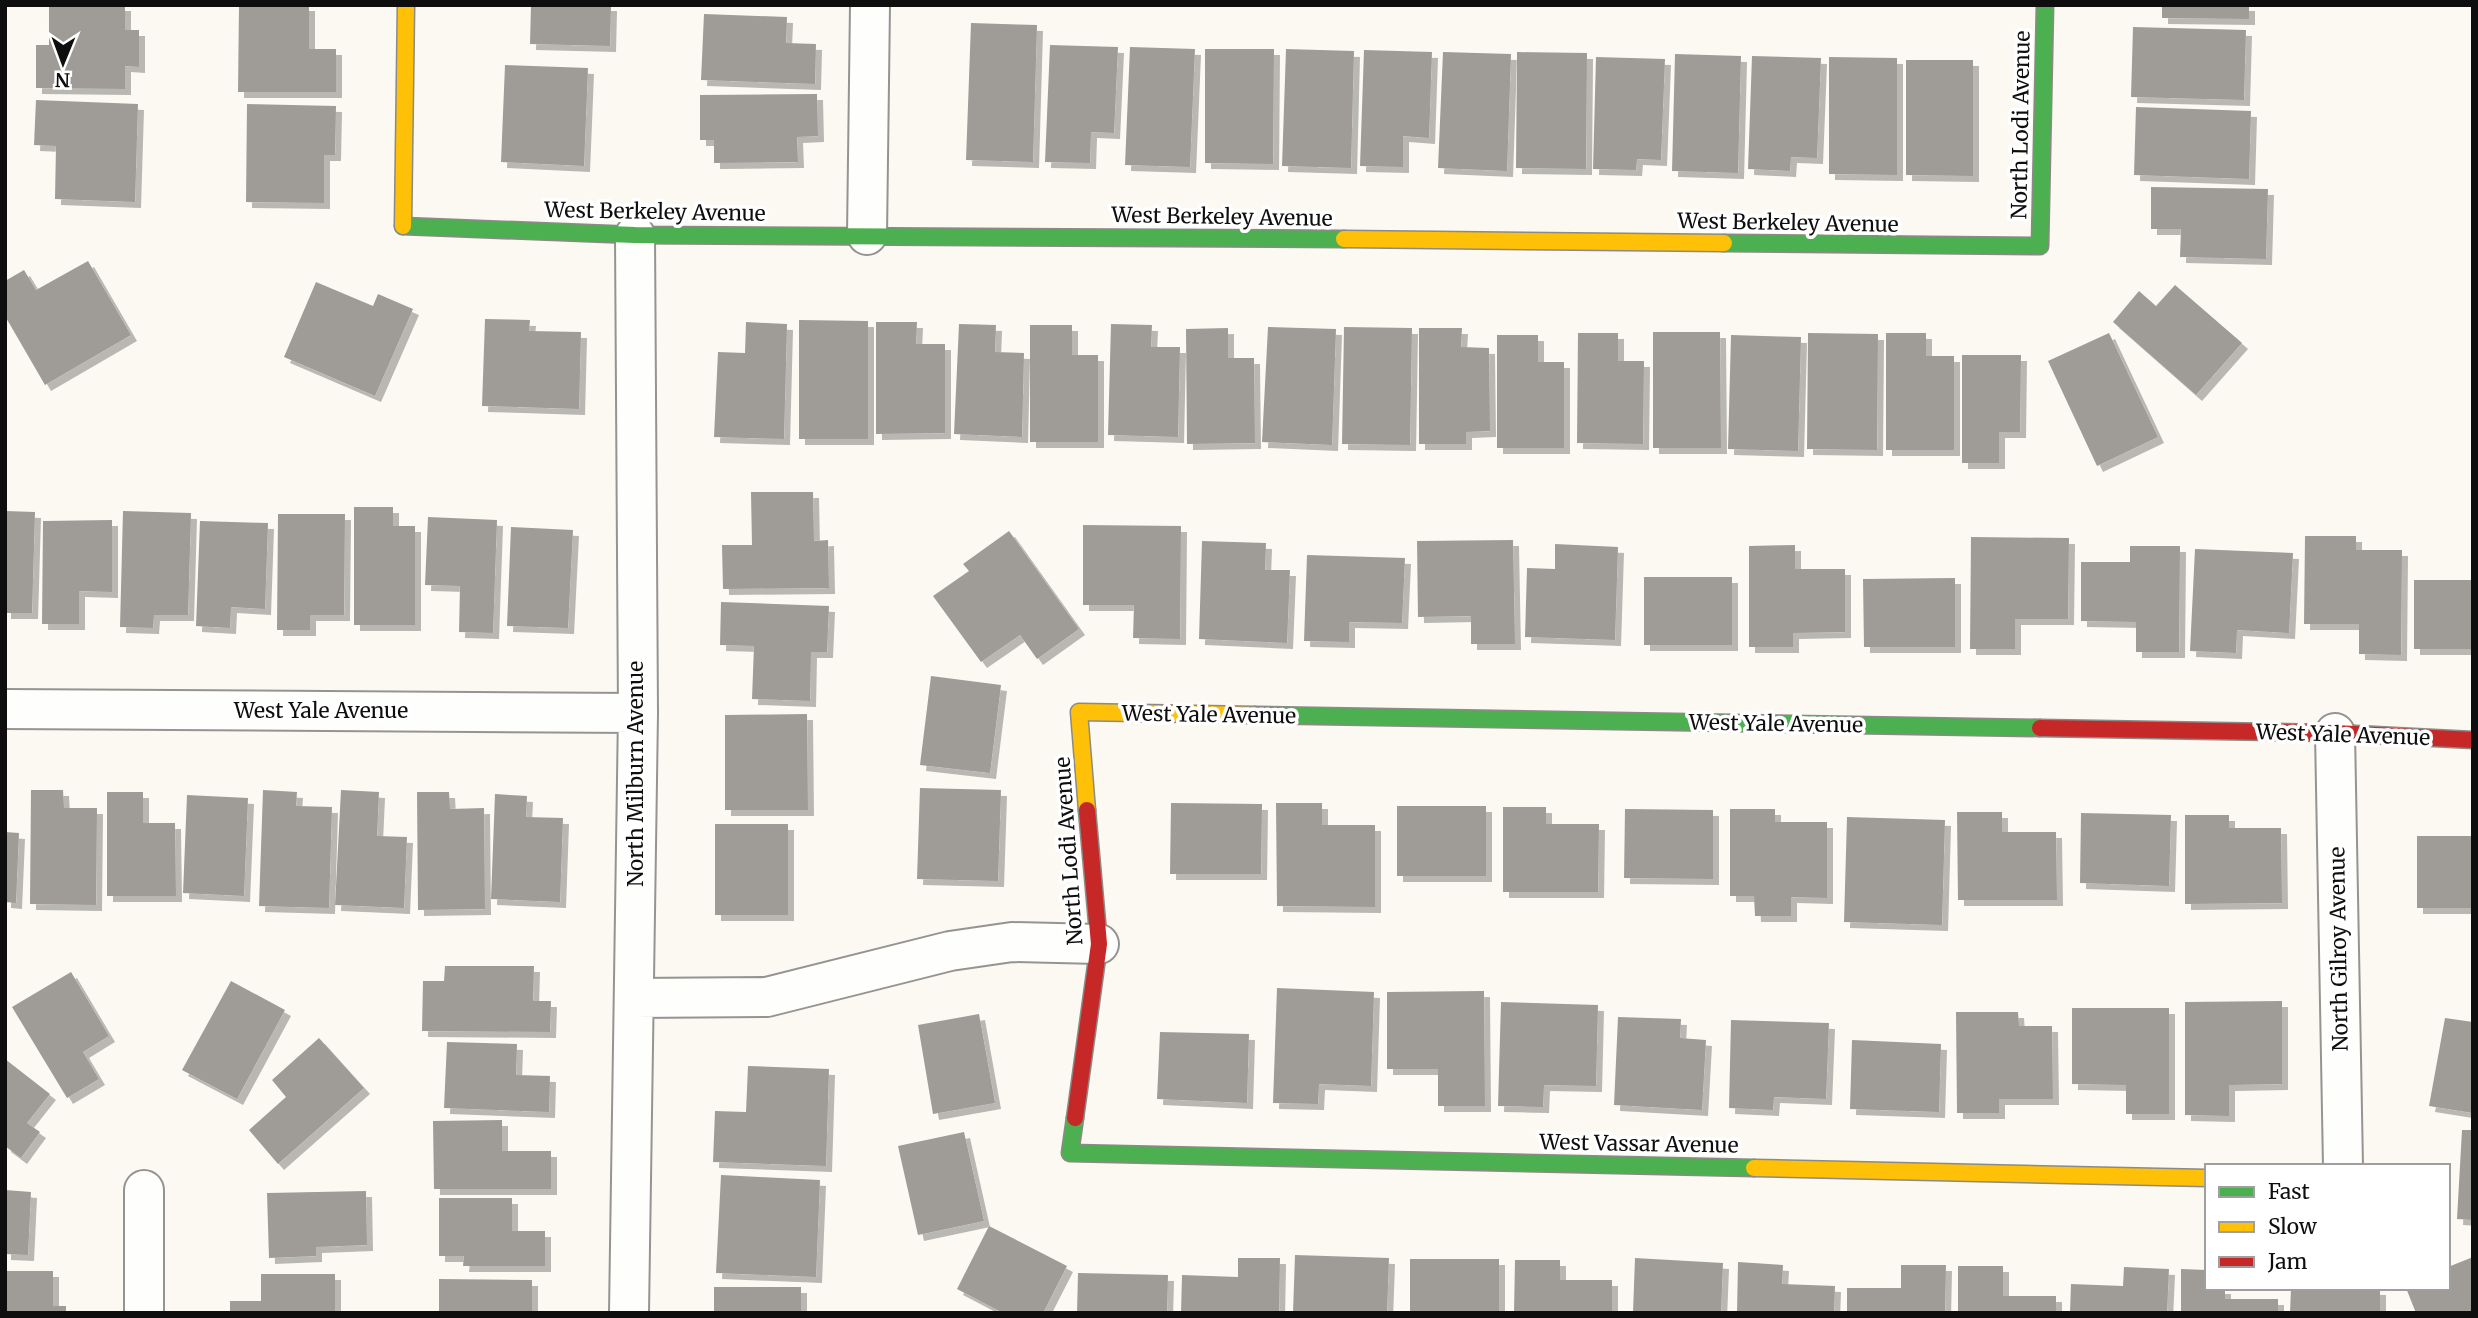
<svg xmlns="http://www.w3.org/2000/svg" width="2478" height="1318" font-family="Merriweather,serif">
<defs>
<filter id="shadow"><feDropShadow dx="6" dy="6" stdDeviation="0" flood-color="#0004"/></filter>
</defs>
<rect width="100%" height="100%" fill="#fbf9f2"/>
<path fill="#9f9c98" filter="url(#shadow)" d="M49,5h76v25h14v37l-14,-1v23l-89,-1v-43h13z
M239,5h70v44h27v43h-98z
M531,5h80l-1,41 -80,-2z
M2162,5h87v14l-87,-1z
M704,14l83,3 -1,26 30,1 -1,40 -114,-4z
M971,23l66,2 -4,137 -67,-2z
M2133,27l113,3 -2,70 -113,-3z
M1050,45l68,2 -4,86 -23,-1 -1,31 -45,-1z
M1130,47l65,2 -5,118 -65,-2z
M1205,49h69l-1,115 -68,-1z
M1286,49l68,2 -3,117 -69,-2z
M1364,50l68,2 -3,86 -26,-2v31l-43,-1z
M1443,52l68,2 -4,117 -69,-3z
M1517,52l70,1 -1,116 -70,-1z
M1675,54l66,2 -3,117 -66,-2z
M1752,56l69,2 -4,100 -26,-1 -1,14 -42,-2z
M1596,57l69,2 -4,101 -24,-1 -1,11 -43,-1z
M1829,57l68,1v117l-68,-1z
M1906,60h67v116l-67,-1z
M505,65l83,3 -4,98 -83,-4z
M817,94l1,42 -21,1 1,25 -84,1v-23h-14v-45z
M36,100l102,4 -3,98 -80,-3 1,-53 -22,-1z
M247,104l89,2 -1,49h-11v48l-78,-1z
M2136,107l115,4 -2,68 -115,-4z
M2151,187l117,2 -2,70 -86,-2 1,-28h-30z
M88,261l43,74 -86,50 -40,-69v-35l19,-11 12,20z
M316,282l57,24 5,-12 35,15 -38,87 -91,-39z
M2175,285l67,58 -46,52 -83,-73 26,-31 17,15z
M485,319l45,1 -1,11 52,1 -2,77 -97,-3z
M799,320l69,1v118h-69z
M746,322l41,2 -3,115 -70,-2 4,-85 27,1z
M876,322h41l-1,22h29v89l-69,1z
M959,324l37,1 -1,27 29,1 -2,84 -68,-3z
M1111,324l41,1 -1,22h29l-2,90 -70,-2z
M1030,325h42v30h26v87h-68z
M1268,327l68,2 -4,116 -70,-3z
M1344,327l68,1 -2,117 -68,-1z
M1228,328v30h26l1,85 -68,1 -1,-115z
M1419,328h43l-1,19 28,1 1,83 -24,1v12h-47z
M1653,332h67l1,116h-68z
M1578,333h40v28h26l-1,83 -66,-1z
M1808,333l70,1 -1,116 -70,-1z
M1886,333h40v23h28v94h-68z
M2109,333l49,104 -61,29 -49,-105z
M1497,335h41v27h26v86h-67z
M1731,335l70,2 -3,114 -70,-2z
M1962,355h59l-1,77h-21v31h-37z
M751,492h62l1,49 14,-1 1,48 -106,1 -1,-44h30z
M354,507h39v19h22v99h-61z
M5,511l30,1 -3,101h-27z
M123,511l68,2 -3,102h-34l-1,13 -33,-1z
M278,514h67l-1,101h-34v15h-33z
M428,517l69,3 -4,113 -34,-1 1,-46 -35,-1z
M112,520v72l-33,-1v33h-37l1,-103z
M200,521l68,2 -3,86 -34,-2 -1,21 -34,-2z
M1083,525l98,1 -1,113 -47,-1 1,-33h-51z
M511,527l62,3 -5,98 -61,-2z
M1009,531l70,98 -42,30 -17,-24 -39,27 -48,-66 36,-25 -6,-7z
M2305,536h51v14h46l-1,105 -42,-1v-30h-55z
M1971,537l98,1 -1,81h-53v30h-45z
M1513,540l2,104h-44v-28l-53,1 -1,-76z
M1202,541l64,2 -1,27h25l-3,73 -88,-4z
M1555,544l63,3 -3,93 -90,-3 2,-69 28,1z
M1795,545v24h50v63l-52,1v14h-44v-101z
M2130,546h50l-1,106h-43v-30l-55,-1v-59h49z
M2195,549l98,4 -4,80 -52,-3 -1,23 -46,-2z
M1307,555l98,3 -3,65 -53,-1v20l-45,-1z
M1644,577h88v68h-88z
M1955,578v69h-91l-1,-68z
M2414,580h59v69h-59z
M721,602l108,4 -2,46h-16l-1,49 -58,-2 2,-53 -34,-1z
M931,676l70,9 -11,88 -70,-8z
M807,714l1,96h-83v-95z
M920,788l81,2 -3,91 -81,-2z
M31,790h32l1,18h33l-1,97 -66,-1z
M263,790l34,2 -1,14 36,1 -3,101 -70,-2z
M341,790l38,2 -2,44 30,1 -3,71 -69,-3z
M107,792h36v31h32l1,73h-69z
M417,792h32l1,17 34,-1 1,101 -67,1z
M495,794l32,2 -1,21 37,1 -3,84 -69,-3z
M187,795l61,3 -4,98 -61,-3z
M1171,803l91,1 -1,70h-91z
M1276,803h46v22h53v82l-98,-1z
M1397,806h89v70h-89z
M1503,807h43v17h53l-1,68h-95z
M1625,809l88,1v69l-89,-1z
M1730,809h45v13h52v76l-36,-1v19h-36l-1,-20h-24z
M1957,812h45v20h54l1,68h-99z
M2081,813l90,2 -2,71 -89,-3z
M2185,815h44v13h52l1,75 -97,1z
M1847,817l98,3 -3,105 -98,-3z
M715,824h73v91h-73z
M5,832l14,1 -3,70 -11,-1z
M2417,836h56v72h-56z
M445,966h89l-1,35h18l-1,31 -128,-1 1,-50h21z
M71,972l38,64 -26,16 16,27 -32,19 -55,-91z
M231,981l54,29 -48,89 -55,-29z
M1277,988l97,4 -3,94 -52,-2 -1,20 -45,-1z
M1484,991l1,115h-47v-37h-51v-77z
M2282,1001v83l-53,1v31l-44,-1v-113z
M1501,1002l97,3 -2,81 -52,-1 -1,22 -45,-1z
M2072,1008h97v106h-43v-29l-54,-1z
M1956,1012h62l1,14h33l1,73h-54v14h-42z
M979,1014l16,89 -62,11 -15,-89z
M1618,1017l63,2 -1,19 26,2 -4,70 -88,-5z
M2445,1018l28,4v91l-44,-7z
M1731,1020l98,3 -3,76 -52,-2 -1,13 -44,-2z
M1160,1032l89,2 -2,69 -90,-4z
M319,1038l45,50 -86,76 -29,-34 37,-33 -14,-17z
M1852,1040l89,4 -2,68 -89,-3z
M447,1042l70,2 -1,31 34,1 -1,36 -105,-4z
M5,1059l45,35 -23,29 13,9 -19,26 -16,-12z
M748,1066l81,3 -3,97 -113,-4 2,-51 31,1z
M502,1120v31h49v38h-117l-1,-68z
M2462,1130h11v90l-16,-1z
M964,1132l20,89 -66,14 -20,-89z
M721,1175l99,5 -4,97 -100,-4z
M5,1190l26,2 -3,63 -23,-1z
M366,1191l1,54 -51,2v9l-47,2 -2,-65z
M439,1198h73v33h33v35h-82l1,-10h-25z
M989,1226l78,40 -24,47h-40l-46,-24z
M1295,1255l94,3 -2,55h-94z
M2473,1257v56h-57l-10,-25h42v-21z
M1238,1258h42l-1,55h-98l1,-38 56,2z
M1635,1258l88,5 -2,50h-88z
M1410,1259h89v54h-89z
M1515,1260h45v20h52v33h-98z
M1738,1262l45,3 -1,19 53,2 -1,27h-97z
M1901,1265h45l-1,48h-98v-25h54z
M1958,1266h45v30h53v17h-98z
M2124,1267l45,2 -2,44h-97l1,-29 52,2z
M2181,1269l26,1v18h18v11h53v14h-97z
M5,1271h48v35h13v7h-61z
M1078,1273l90,2 -1,38h-90z
M261,1274h74v39h-105v-12h31z
M439,1279l93,1v33h-93z
M714,1287h87v26h-87z
M2291,1288l89,1v24h-90z"/>
<g fill="none" stroke-linecap="round" stroke-linejoin="round">
<g stroke="#959491" stroke-width="42">
<path id="street" d="M867,235l3,-230
M5,709l633,4
M2335,733l8,433
M634,998l133,-1 183,-46 62,-9 87,2
M144,1313v-123
M629,1313l9,-600 -3,-478"/>
</g>
<g stroke="#8b8a87" stroke-width="19">
<path id="fast" d="M403,226l232,9 709,4
M1724,243l316,3 5,-241
M1255,715l785,13
M1075,1118l-5,35 684,15"/>
</g>
<g stroke="#8b8a87" stroke-width="19">
<path id="slow" d="M403,226l3,-221
M1344,239l380,4
M1087,810l-8,-98 176,3
M1754,1168l453,10"/>
</g>
<g stroke="#8b8a87" stroke-width="19">
<path id="jam" d="M2040,728l295,5 138,7
M1075,1118l24,-174 -12,-134"/>
</g>
<use href="#street" stroke="#fefefd" stroke-width="38"/>
<use href="#fast" stroke="#4caf50" stroke-width="16"/>
<use href="#slow" stroke="#ffc107" stroke-width="16"/>
<use href="#jam" stroke="#c62828" stroke-width="16"/>
</g>
<g text-anchor="middle" stroke-width="7" stroke-linejoin="round" paint-order="stroke">
<g font-size="21" fill="#0e0e0e" stroke="#fff">
<text transform="translate(2021 125) rotate(-89)" y="7">North Lodi Avenue</text>
<text transform="translate(655 212) rotate(1)" y="7">West Berkeley Avenue</text>
<text transform="translate(1222 217) rotate(1)" y="7">West Berkeley Avenue</text>
<text transform="translate(1788 223) rotate(1)" y="7">West Berkeley Avenue</text>
<text x="321" y="718">West Yale Avenue</text>
<text transform="translate(1209 715) rotate(1)" y="7">West Yale Avenue</text>
<text transform="translate(1776 724) rotate(1)" y="7">West Yale Avenue</text>
<text transform="translate(2343 735) rotate(2)" y="7">West Yale Avenue</text>
<text transform="translate(636 774) rotate(-90)" y="7">North Milburn Avenue</text>
<text transform="translate(1069 851) rotate(-94)" y="7">North Lodi Avenue</text>
<text transform="translate(2339 949) rotate(-91)" y="7">North Gilroy Avenue</text>
<text transform="translate(1639 1144) rotate(1)" y="7">West Vassar Avenue</text>
</g>
</g>
<rect width="2478" height="1318" fill="none" stroke="#0e0e0e" stroke-width="14"/>
<rect x="2205" y="1164" width="245" height="126" fill="#ffffff" stroke="#9f9f9f" stroke-width="2"/>
<rect x="2219" y="1187" width="35" height="10" fill="#4caf50" stroke="#9f9f9f" stroke-width="2"/>
<text x="2268" y="1199" font-size="21" fill="#0e0e0e">Fast</text>
<rect x="2219" y="1222" width="35" height="10" fill="#ffc107" stroke="#9f9f9f" stroke-width="2"/>
<text x="2268" y="1234" font-size="21" fill="#0e0e0e">Slow</text>
<rect x="2219" y="1257" width="35" height="10" fill="#c62828" stroke="#9f9f9f" stroke-width="2"/>
<text x="2268" y="1269" font-size="21" fill="#0e0e0e">Jam</text>
<g transform="translate(63 63) rotate(181)" stroke="#ffffff" stroke-width="5" paint-order="stroke">
<path d="M0-5L12 26L0 18L-12 26Z" fill="#0e0e0e"/>
<text y="-10" font-size="19" font-weight="bold" text-anchor="middle" fill="#0e0e0e">N</text>
</g>
</svg>
